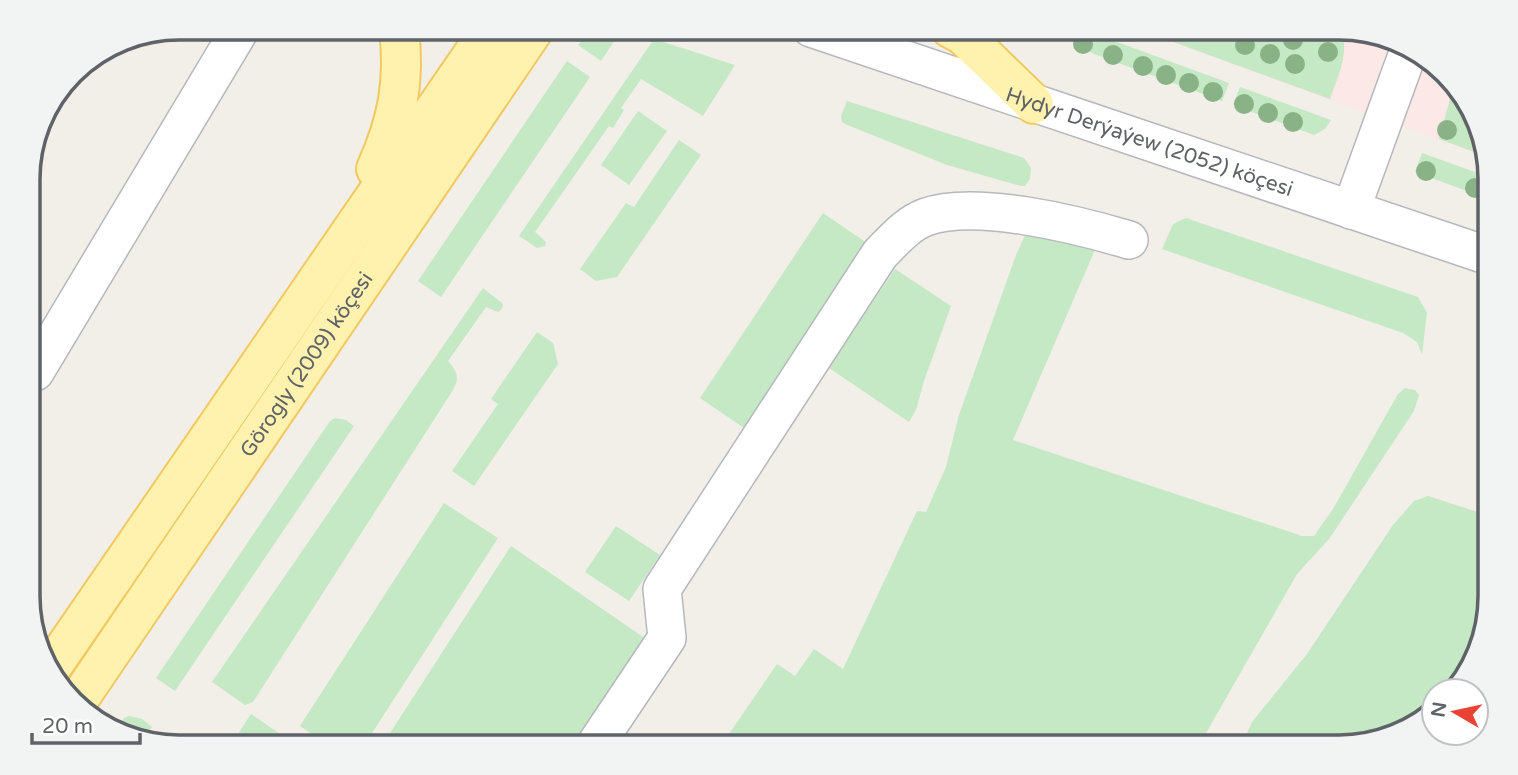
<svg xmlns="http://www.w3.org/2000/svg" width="1518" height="775" font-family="'Varela Round',sans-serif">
<rect width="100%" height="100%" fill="#f1efe8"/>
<path fill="#fce8e6" d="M1133,28h206l66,15 54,44 29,71z"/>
<path fill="#c5e8c5" d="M593,28h30l-22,33 -23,-16z
M1048,28h31l150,55 -7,18 -128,-47z
M1135,28h204c13,21 -2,50 -9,71z
M654,39l81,26 -32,51 -62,-37 -20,29 3,2 -11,18 -4,-2 -74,106 11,10 -1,4 -8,2 -18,-12z
M567,61l23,16 -149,220 -23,-16z
M1458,86l1,1 29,70 -49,-18 11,-40z
M1240,87l91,33 -6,9 -11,6 -81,-30z
M847,101l177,57 7,10 -1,11 -5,7h-4l-74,-21 -102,-41 -3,-2 -1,-6z
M638,111l29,20 -38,54 -28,-20z
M679,140l22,15 -84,122 -21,4 -16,-12 46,-66 8,4z
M1422,153l67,24v22l-74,-27z
M823,213l44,30 -123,185 -44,-30z
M1186,218l232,79 9,16 -5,41 -5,-12 -14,-9 -241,-84 11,-25z
M1027,231l70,14 -84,195 289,96h12l19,-27 65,-115 7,-6 10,2 4,5 -5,16 -85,128 -32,35 -99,173h-478l57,-83 18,12 19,-27 29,20 74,-158 9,1 20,-45 13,-52 57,-160z
M895,269l56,37 -27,75 -8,29 -7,12 -80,-54z
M483,288l20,16 -1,5 -4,3 -12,-5 -38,54c9,10 12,16 5,29l-200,312 -8,3 -33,-23z
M537,332l16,11 5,21 -84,122 -22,-15 46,-67 -7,-5z
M335,418l11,2 8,6 -179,265 -19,-13 174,-257z
M1428,496l62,20v80l-15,66 -26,29h-15v18l-12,13 -74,25h-107l11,-25 55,-68 86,-129 21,-24z
M444,503l54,35 -135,209h-32l-31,-21z
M616,526l44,29 -31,46 -44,-29z
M511,546l135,93 -66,108h-199z
M251,714l48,33h-54l-11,-7z
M129,716l13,3 10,8 -8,12 -30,-7 10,-14z"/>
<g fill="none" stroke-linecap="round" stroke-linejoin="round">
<g stroke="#b5b8bc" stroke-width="40">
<g id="minor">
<path id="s1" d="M811,28l678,228"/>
<path d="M1351,210l59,-163"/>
<path d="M35,372l206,-344"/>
<path d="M594,747l73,-109 -5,-49 218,-335c14,-14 27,-30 46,-37 50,-18 153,8 203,23"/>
</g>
</g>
<g stroke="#f2c960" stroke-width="42">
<g id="major">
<path d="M950,28l13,7 71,69"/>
<path d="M376,169c22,-49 29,-88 23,-141"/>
<path d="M51,668l440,-640"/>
<path id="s2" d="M77,702l458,-674"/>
</g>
</g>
<use href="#minor" stroke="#fff" stroke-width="37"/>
<use href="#major" stroke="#fff2af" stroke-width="38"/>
</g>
<g fill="#89b387">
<circle cx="1293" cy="40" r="10"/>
<circle cx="1083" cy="44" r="10"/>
<circle cx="1245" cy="45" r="10"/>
<circle cx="1328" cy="52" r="10"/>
<circle cx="1270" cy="54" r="10"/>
<circle cx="1113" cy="55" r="10"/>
<circle cx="1295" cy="64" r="10"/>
<circle cx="1143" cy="66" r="10"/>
<circle cx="1166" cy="75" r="10"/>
<circle cx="1189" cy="83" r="10"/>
<circle cx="1213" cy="92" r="10"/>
<circle cx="1244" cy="104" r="10"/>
<circle cx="1268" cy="113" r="10"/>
<circle cx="1293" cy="122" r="10"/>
<circle cx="1447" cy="130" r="10"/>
<circle cx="1426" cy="171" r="10"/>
<circle cx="1475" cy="188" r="10"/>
</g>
<g text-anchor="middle" stroke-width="6" stroke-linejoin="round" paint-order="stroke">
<g font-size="21" fill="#5f6368" stroke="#fff">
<text dy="7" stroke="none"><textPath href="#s1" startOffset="357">Hydyr Derýaýew (2052) köçesi</textPath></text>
<text dy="7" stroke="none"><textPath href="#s2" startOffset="408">Görogly (2009) köçesi</textPath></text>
</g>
</g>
<path d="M0 0H1518V775H0ZM179 40H1339A139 139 0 0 1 1478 179V596A139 139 0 0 1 1339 735H179A139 139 0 0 1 40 596V179A139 139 0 0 1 179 40Z" fill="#f2f3f3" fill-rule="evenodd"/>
<path fill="none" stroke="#5f6368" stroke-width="3.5" d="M179 40H1339A139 139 0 0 1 1478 179V596A139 139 0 0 1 1339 735H179A139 139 0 0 1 40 596V179A139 139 0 0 1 179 40Z"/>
<g transform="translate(1455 712) rotate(279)"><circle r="33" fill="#ffffff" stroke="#bfc1c3" stroke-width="2"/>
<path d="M0-5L12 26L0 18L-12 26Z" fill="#ea4335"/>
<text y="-10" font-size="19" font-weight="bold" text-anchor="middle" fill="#5f6368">N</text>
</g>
<path d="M32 733v10h108v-10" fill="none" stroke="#5f6368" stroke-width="3.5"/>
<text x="42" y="733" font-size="21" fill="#5f6368" stroke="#ffffff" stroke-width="5" paint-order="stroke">20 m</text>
</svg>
